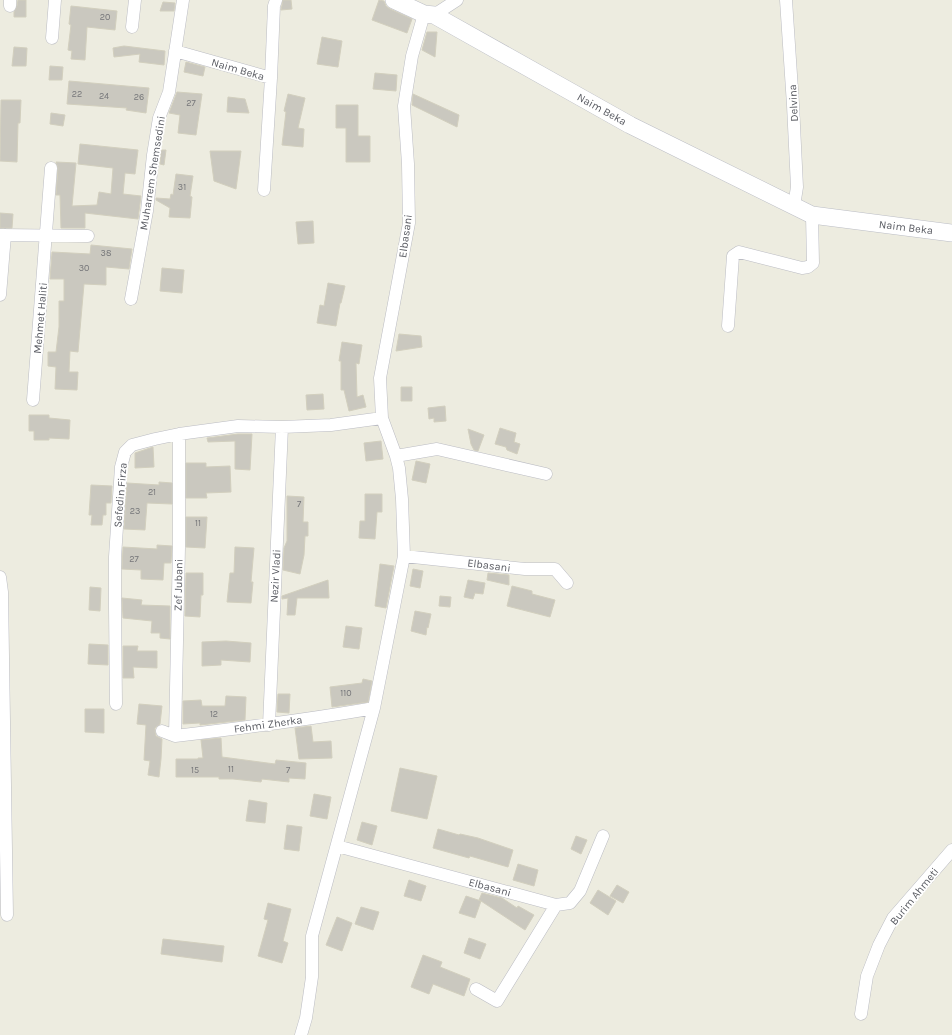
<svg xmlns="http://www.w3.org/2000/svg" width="952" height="1035" font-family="Karla,sans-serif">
<rect width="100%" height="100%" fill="#edece0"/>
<path fill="#cac8bf" stroke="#d2cfbe" d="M18,0h8v17h-12v-5l3,-6z
M283,0h8l1,9 -11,1z
M379,0l5,1 2,5 4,3 22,10 -5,14 -35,-13z
M163,2l12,1 -1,8h-14z
M71,6l46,5 -2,19 -28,-3 -2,33 -14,-1 1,-8 -4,-1 3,-25 -2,-1z
M427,32h10l-2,25 -13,-7z
M322,37l20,4 -4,26 -21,-3z
M124,46l41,5 -1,14 -25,-3 1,-8 -26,3 -1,-9z
M14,47l13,1 -1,18h-14z
M186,62l19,5 -2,9 -19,-4z
M50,66l13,1 -1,13h-13z
M375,73l22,2 -1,16 -23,-2z
M69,81l80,7 -3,25 -20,-3 1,-2 -60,-4z
M177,92l25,2 -6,41 -18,-2 2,-18 -11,-2z
M288,94l17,4 -7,30 6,1 -1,18 -21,-2 4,-33 -2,-1z
M413,94l46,21 -2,12 -45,-22z
M228,97l17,2 4,14 -22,-1z
M1,100h20l-1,23h-2l-1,39 -17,-1z
M336,105h22v31h12v26h-24v-34h-10z
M51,113l14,2 -2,11 -13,-2z
M80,144l58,6 -3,24 -10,-1 -2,21 18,2 -3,23 -53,-6v15h-24l-1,-33h-4l2,-27 -2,-6 20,1 -4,43 25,-1 2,-13 12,2 2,-26 -35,-4z
M161,150h5l-2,15 -4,-1z
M210,151h31l-5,38 -22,-8z
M176,174l17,2 -3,20 2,1 -2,21 -21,-1 1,-9 -14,-8v-2l14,1 1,-5 2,1z
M0,213l13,1 -1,14h-12z
M313,221l1,22 -16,1 -2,-22z
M91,245l41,4 -3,20 -23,-2v18l-22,-1 -6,68 -8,-1 -1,21h9l-1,18 -22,-1 1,-22 -8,-1v-14h8l3,-25v-26h5v-22h-14l2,-27 38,2z
M162,268l22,2 -2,23 -22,-2z
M328,283l17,3 -4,17h-1l-4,23 -19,-3 3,-18 4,1z
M399,334l22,2 1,11 -26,4z
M342,342l20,3 -3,19 -3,-1 1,34 6,-2 3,12 -17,4 -5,-21h-3v-29h-2z
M401,387h11v14h-11z
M323,394l1,15 -17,1 -1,-15z
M445,406l1,15 -12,1v-4l-5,1 -1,-11z
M29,415h20v3l21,2 -1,19 -20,-1v2h-15v-9h-5z
M500,428l16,5 -2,9 6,2 -3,10 -10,-4 -1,-3 -11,-3z
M468,429l16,6 -6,16 -4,-1 -3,-6z
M238,434h14l-2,36 -15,-1v-28l-27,1 -1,-4z
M381,441l2,18 -17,2 -2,-18z
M153,447l1,20 -19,1v-15z
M416,461l14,3 -4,19 -14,-3z
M186,463h20v4l24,-1 1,26 -25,1 1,5h-21z
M159,482l13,1v21l-25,-1 -2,27 -21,-1 3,-46 32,2z
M91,485l21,1 -1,17h-5v12h-3l-1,10h-11l1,-10h-3z
M365,494h17v18h-5l-2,27 -16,-1 1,-17h5z
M287,496l17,1 -1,25h5v14h-3l-1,19 -4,19 -17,-4 1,-22 3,-7z
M186,517h21l-2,31 -19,-1z
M157,545l15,1 -1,17h-7l-1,17 -22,-1v-9l-19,-1 1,-22 34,2z
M235,547l19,1 -3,34h2l-2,21 -24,-1 3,-29h4z
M380,564l14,2 -8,42 -11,-2z
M413,569l10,2 -3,17 -10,-2z
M186,573h17v22h-2l-1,22 -15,-1z
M488,573l21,2v10l-22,-5z
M328,580l1,18h-32l-2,17h-8l1,-17 -6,1v-3z
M468,580l17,3 -2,11 -8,-1 -2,6 -9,-2z
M512,586l20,5v3l23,6 -5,17 -43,-11z
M90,587l11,1 -1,23 -11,-1z
M440,596l11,1 -1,10 -11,-1z
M122,598l20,2 -1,5 29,1v33l-10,-1v-5h-9l1,-12 -29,-3z
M415,611l16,3 -3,14 -1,-1 -1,8 -15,-4z
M346,626l16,2 -3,21 -16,-2z
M226,641l25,2 -1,19 -29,-2v5l-19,1v-24z
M89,644l19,1v20l-20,-1z
M123,646h15l-1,5h20v17l-24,-1 1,11h-11z
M363,679l9,2 -4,21 -36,5 -2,-20 32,-4z
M278,694h12l-1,19 -12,-1z
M226,696l20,1 -1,23 -45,5v-2l-17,1v-23l18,-1 1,6h23z
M139,704l23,2 -2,18 -5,4v4l1,4 6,3 -1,20 -2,18 -11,-2 2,-14 -6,-1 2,-35 -9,-1z
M85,709h19v24l-19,-1z
M311,726l2,16 18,-1 1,17 -33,1 -4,-31z
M221,738l1,19 53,7 1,-4 30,3 -1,16 -16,-1v4l-27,-3 -1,3 -28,-3h-14v-2h-43v-18h22v-1h5l-2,-18z
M400,768l37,8 -10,43 -36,-8z
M314,794l17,3 -4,22 -17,-3z
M249,800l18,3 -2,20 -19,-2z
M362,822l15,4 -5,19 -15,-5z
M287,825l15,2 -3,24 -15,-2z
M438,829l21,6 1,-1 18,4 35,12 -5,17 -38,-11 -1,2 -36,-10z
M576,836l11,4 -6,14 -10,-5z
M518,864l20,6 -4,16 -21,-6z
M409,880l17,6 -5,15 -17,-5z
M617,885l12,7 -6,11 -13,-7z
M598,890l18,11 -8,14 -18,-12z
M482,893l20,5 15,10 1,-2 16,9 -9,15 -44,-29 -6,17 -16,-5 7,-17 15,5 -2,-1z
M268,903l23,6 -8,32 5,2 -6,20 -24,-7 10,-36 -4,-1z
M361,907l18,5 -6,18 -18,-6z
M337,917l15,6 -10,28 -16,-6z
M469,938l17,6 -6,15 -16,-6z
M163,939l61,7 -2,16 -61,-8z
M423,955l19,7 -2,5 30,12 -6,17 -31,-12 -4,10 -18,-7z"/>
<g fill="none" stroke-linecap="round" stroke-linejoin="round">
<g stroke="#bbbcc3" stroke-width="13">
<path id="street" d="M786,0l7,105 4,82 -3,19
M10,6v-6
M434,15l23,-15
M132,27l3,-27
M52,38l3,-38
M175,51l96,27 3,-72 2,-6
M264,190l7,-112
M0,235l88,1
M0,295l5,-60
M131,299l16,-88 6,-56 6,-37 10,-26 14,-92
M728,326l5,-70 6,-4 63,16 6,-1 5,-4 -1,-48
M33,400l18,-232
M396,456l41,-7 109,25
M404,556l121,13h30l12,14
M0,577l2,15 5,323
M116,704l-1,-97v-50l6,-90 4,-15 7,-7 23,-6 24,-5 59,-8 44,1 49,-2 51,-7
M269,725l13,-298
M162,731l13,5c67,-8 133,-16 199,-28
M175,736l4,-189v-113
M337,846l219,59 14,-2 10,-12 23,-55
M476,989l21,12 59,-96
M861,1014l6,-38 12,-31 14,-27 59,-68
M301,1035l5,-17 6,-41v-41l62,-228 30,-152 -2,-57 -3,-31 -3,-12 -14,-38 -2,-40 29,-155 -1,-59 -4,-58 8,-50 12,-42"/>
</g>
<g stroke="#bbbdc5" stroke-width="18">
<path id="secondary" d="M394,0l30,14 10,1 196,110 182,90 140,18"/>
</g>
<use href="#street" stroke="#fff" stroke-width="12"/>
<use href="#secondary" stroke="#fff" stroke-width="17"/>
</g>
<g text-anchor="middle" stroke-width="3.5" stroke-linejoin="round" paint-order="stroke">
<g font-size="9" fill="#757679">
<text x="105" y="20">20</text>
<text x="77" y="97">22</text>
<text x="104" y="99">24</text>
<text x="139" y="100">26</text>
<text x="191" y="106">27</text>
<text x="182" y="190">31</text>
<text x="106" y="256">38</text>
<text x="84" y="271">30</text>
<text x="152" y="495">21</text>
<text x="299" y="507">7</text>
<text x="135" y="514">23</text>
<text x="198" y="526">11</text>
<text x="134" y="562">27</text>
<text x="346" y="696">110</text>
<text x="214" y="717">12</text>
<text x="231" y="772">11</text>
<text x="195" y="773">15</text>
<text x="288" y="773">7</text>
</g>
<g font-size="11" fill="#595b62" stroke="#fff">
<text transform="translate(238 69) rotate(16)" y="4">Naim Beka</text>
<text transform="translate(793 103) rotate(-93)" y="4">Delvina</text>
<text transform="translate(602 109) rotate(29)" y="4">Naim Beka</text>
<text transform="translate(152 173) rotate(-81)" y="4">Muharrem Shemsedini</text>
<text transform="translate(906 227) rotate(7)" y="4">Naim Beka</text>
<text transform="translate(405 236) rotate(-82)" y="4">Elbasani</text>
<text transform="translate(40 318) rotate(-85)" y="4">Mehmet Haliti</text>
<text transform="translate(120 495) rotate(-85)" y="4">Sefedin Firza</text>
<text transform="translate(489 565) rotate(7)" y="4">Elbasani</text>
<text transform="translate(275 576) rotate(-87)" y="4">Nezir Vladi</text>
<text transform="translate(178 585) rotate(-89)" y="4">Zef Jubani</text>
<text transform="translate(268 724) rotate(-8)" y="4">Fehmi Zherka</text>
<text transform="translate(490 887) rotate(15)" y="4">Elbasani</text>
<text transform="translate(914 896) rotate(-51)" y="4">Burim Ahmeti</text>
</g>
</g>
</svg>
